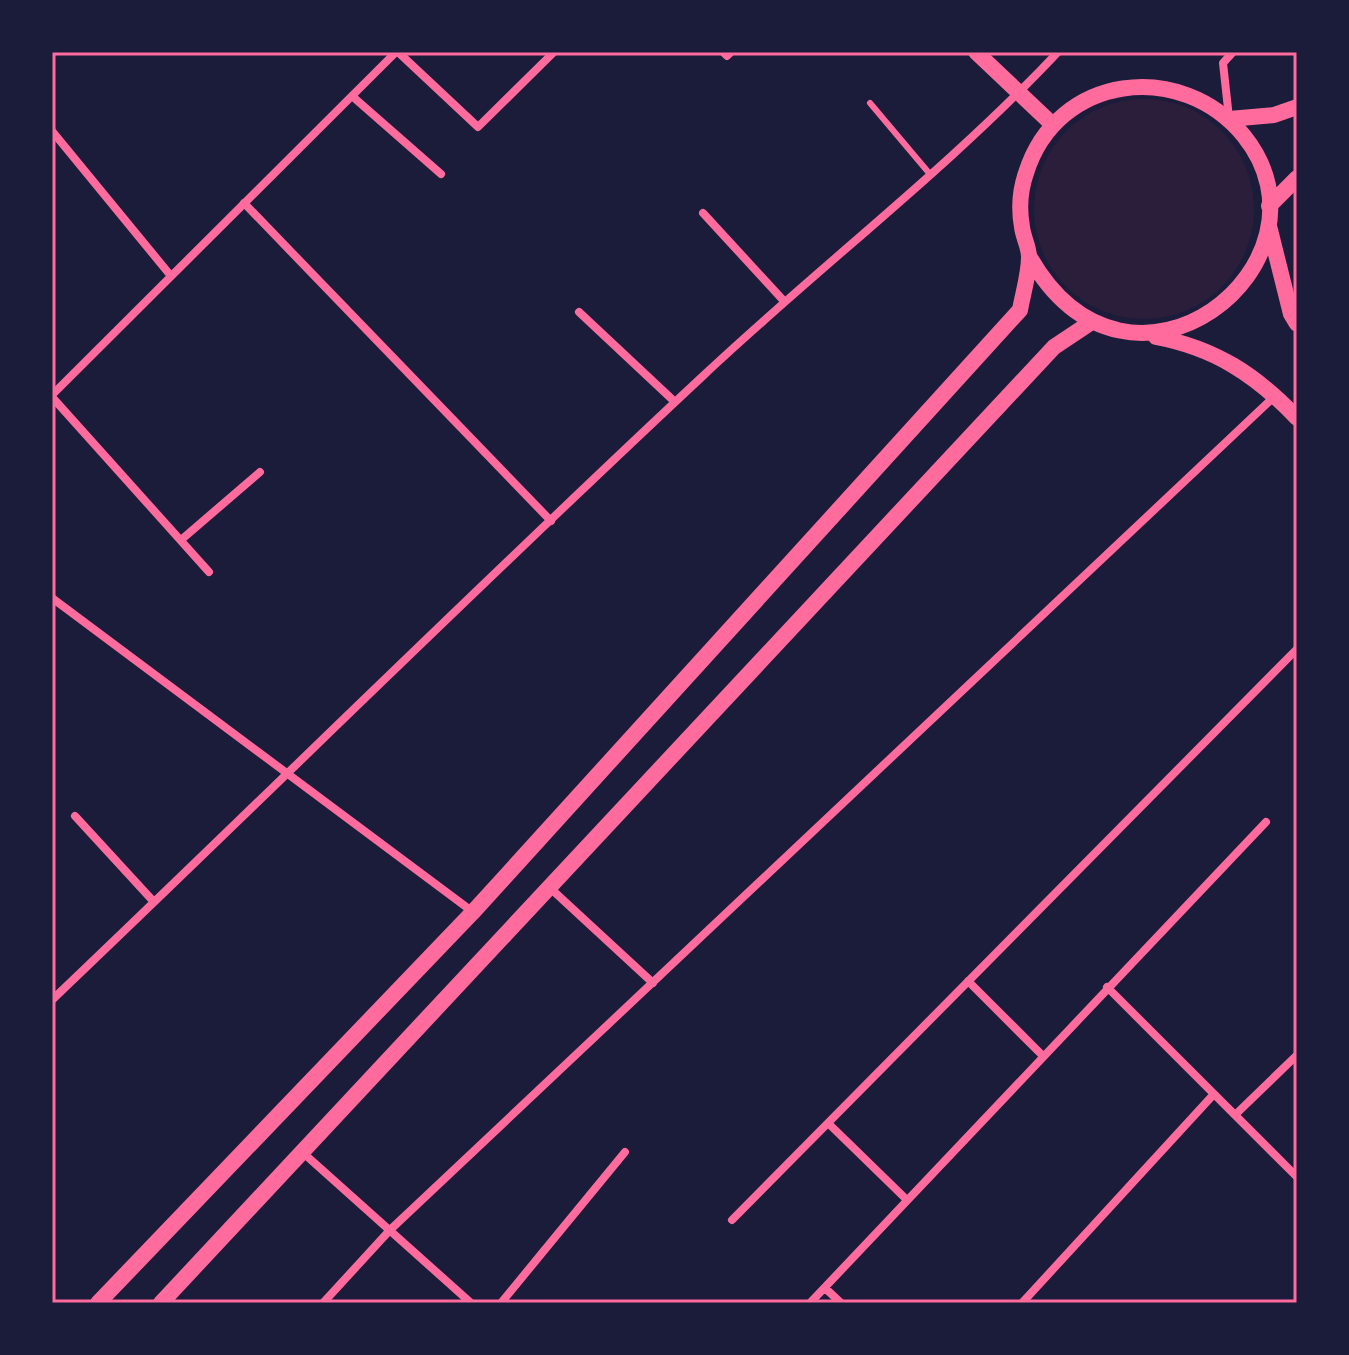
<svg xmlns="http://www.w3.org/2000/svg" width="1349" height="1355" font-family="Cabin,sans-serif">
<rect width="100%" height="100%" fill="#1b1b3a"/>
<path fill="#2a1e3b" d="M1034 209a110 110 0 1 1 220 0a110 110 0 1 1-220 0Z"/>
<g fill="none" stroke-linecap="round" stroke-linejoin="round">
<path stroke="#ff6b9d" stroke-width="6" d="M870,103l59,70"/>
<path stroke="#ff6b9d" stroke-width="8" d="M52,52h1
M398,52l80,75 76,-75
M723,52l4,4 4,-4
M352,96l89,78
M1229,118l-6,-55 10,-11
M52,131l119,145
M244,203l307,318
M703,213l80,87
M579,312l96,90
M52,395l344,-343
M52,397l157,175
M181,540l79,-68
M52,598l421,314
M75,816l79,86
M549,887l104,96
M968,981l75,75
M1107,987l190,190
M52,1000c218,-208 432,-420 652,-625 116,-109 245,-207 354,-323
M1235,1115l62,-60
M828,1123l78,76
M301,1151l170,152
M732,1220l565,-571
M825,1288l16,15
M323,1303l67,-73 885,-834
M501,1303l124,-151
M810,1303l456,-481
M1022,1303l192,-209"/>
<path stroke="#ff6b9d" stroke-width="16" d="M976,52l77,73
M1229,119l45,-4 23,-8
M1269,206l28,-28
M1269,226l22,88 6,10
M1156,337c59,11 100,38 141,81
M98,1303l375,-391 547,-602c3,-17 9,-36 9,-53 0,-10 -6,-20 -7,-30 -3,-17 -2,-37 4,-54 31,-99 155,-114 218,-37 101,126 -114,299 -215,120
M161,1303l893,-956 39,-26"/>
</g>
<rect width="1349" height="1355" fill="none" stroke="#1b1b3a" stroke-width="108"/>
<rect x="54" y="54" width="1241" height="1247" fill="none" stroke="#ff6b9d" stroke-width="3"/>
</svg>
